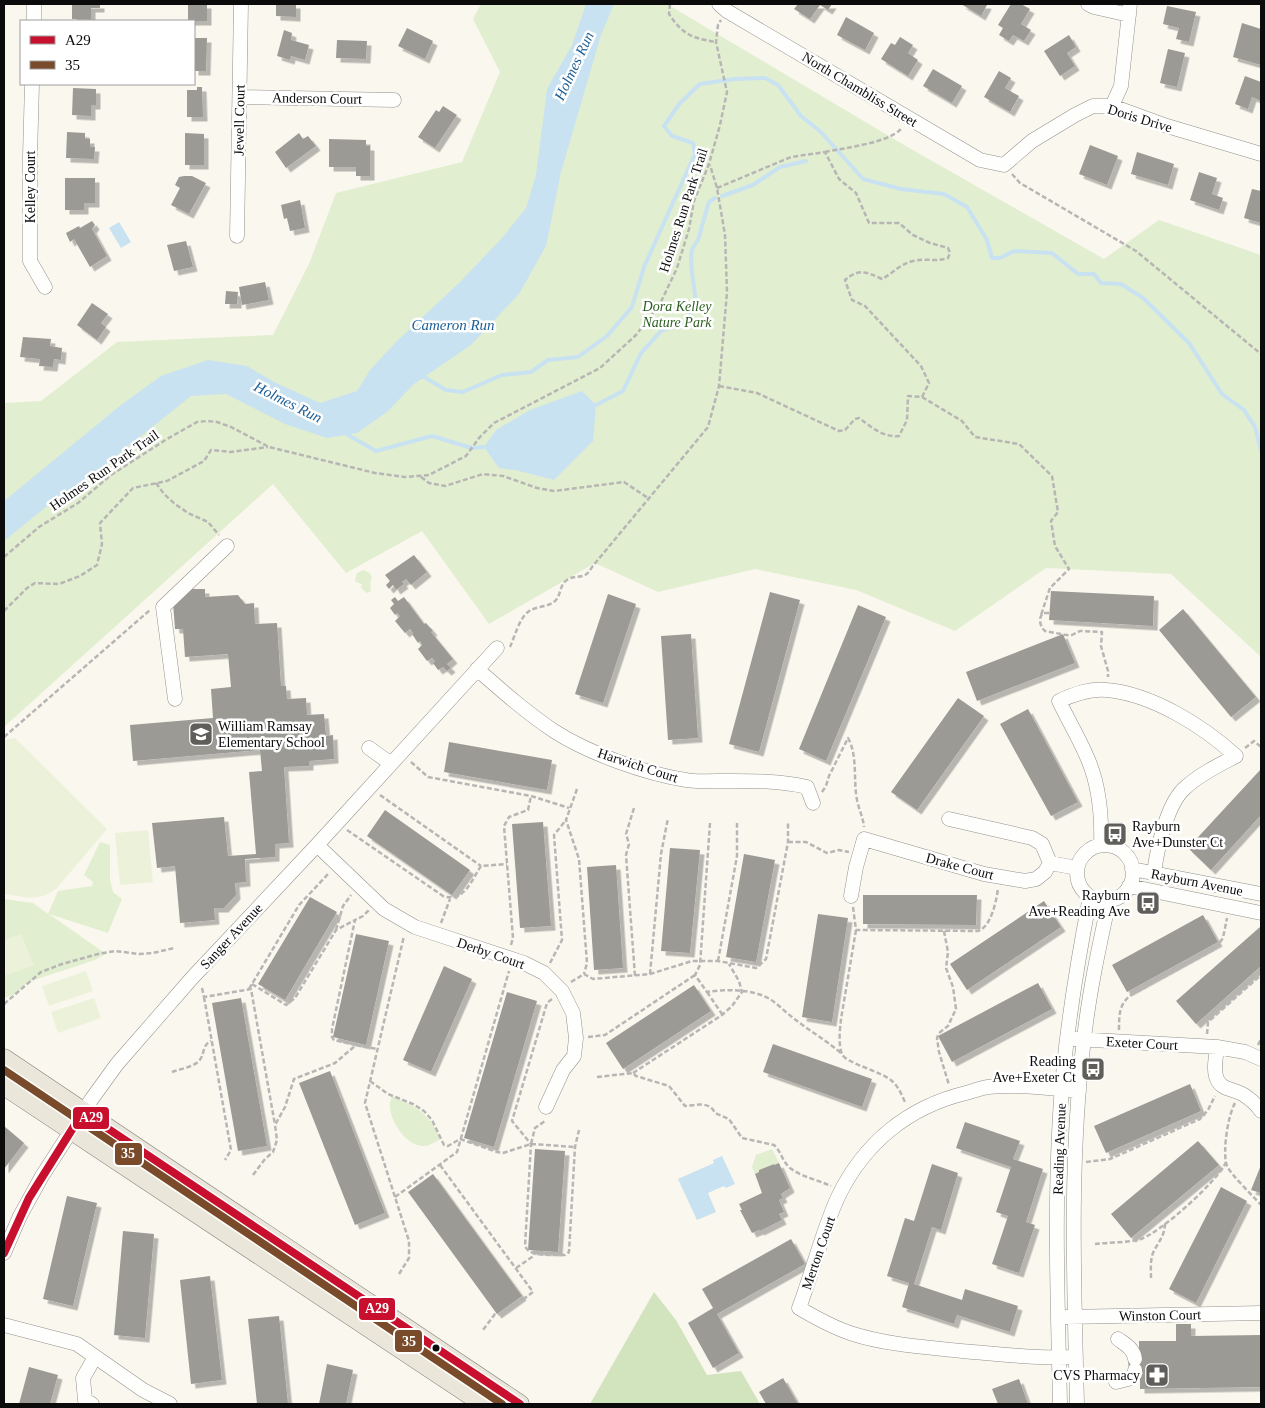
<svg xmlns="http://www.w3.org/2000/svg" width="1265" height="1408" font-family="'Times New Roman',serif">
<defs>
<filter id="shadow"><feDropShadow dx="4.5" dy="4.5" stdDeviation="0" flood-color="#0004"/></filter>
</defs>
<rect width="100%" height="100%" fill="#faf7ee"/>
<path fill="#e2eed0" d="M481,4h186l237,141 200,114 55,-39 102,35v400l-1,1 -89,-82 -125,-6 -91,63 -99,-41 -101,-21 -97,23 -63,-29 -106,61 -67,-93 -76,42 -73,-89 -269,243v-324l37,-2 76,-59 156,-7 36,-71 27,-71 126,-31 38,-90 -27,-53z
M363,570l7,3 2,5 -2,5 1,8 -4,2 -6,-5 1,-4 -6,-2 -1,-3 2,-6z
M100,842l10,3v35l3,12 9,7 -14,34 -59,-19 57,40 -11,6 -67,22 -13,12 -11,4v-99l29,4 15,11 10,-23 34,-5 1,-4 -9,-7z
M392,1096c26,11 37,18 49,43 -6,3 -13,8 -19,7 -16,-1 -31,-24 -32,-38 -1,-4 1,-8 2,-12z
M772,1149l7,14 -5,2 -1,-1 -14,6v2l-4,2 -3,-7 4,-12z"/>
<path fill="#d2e4be" d="M654,1292l22,28 31,55 34,-4 19,33h-170z"/>
<path fill="#ecf2d9" d="M15,738l92,91 -51,60c-18,13 -31,8 -52,5v-154z
M148,830l5,52 -33,3 -5,-52z
M21,934l13,31 -30,11v-36z
M86,971l7,20 -44,15 -7,-20z
M94,998l7,20 -43,15 -7,-21z"/>
<path fill="#c8e2f1" d="M586,4h28l-13,31 -40,137 -15,74 -27,48 -48,51 -57,39 -27,28 -30,21 -30,5 -42,-14 -59,-30 -35,2 -90,72 -49,34 -48,39v-40l117,-96 40,-29 47,-16 39,6 27,16 46,21 37,-12 13,-21 27,-29 62,-58 43,-45 24,-30 10,-33 11,-86 25,-44z
M119,222l12,20 -10,6 -12,-20z
M582,391l14,14 -3,36 -39,39 -39,-10 -16,-2 -15,-21 12,-17 34,-20z
M722,1156l13,28 -9,4 -2,-2 -16,7 8,19 -19,8 -19,-41 36,-16 -1,-3z"/>
<g fill="none" stroke-linecap="round" stroke-linejoin="round">
<path stroke="#c8e2f1" stroke-width="4" d="M722,196l31,-11 27,-18 26,-6
M420,377h4l22,13 17,2 39,-17 29,-3 17,-12 30,-3 29,-21 25,-29 12,-40 51,-113 -2,-11 -21,-7 -8,-10 16,-23 20,-19 35,-5 30,-1 13,7 23,31 20,16 42,47 38,10 43,5 23,13 20,33 5,18h8l14,-7 38,2 26,21h16l7,9 20,1 22,14 46,45 33,51 22,16 11,17 6,24
M596,405l27,-14 18,-38 21,-23 26,-7c1,-6 7,-24 7,-27 -1,-15 -6,-31 -3,-46 1,-4 4,-7 6,-10 4,-13 7,-26 11,-38l6,-4
M343,432l33,19 56,-15 40,12 12,-1"/>
</g>
<path fill="#9c9a95" filter="url(#shadow)" d="M72,4h28v4h-9v11h-19z
M188,4h19v17h-19z
M276,4h20v13l-20,-1z
M798,4h34l-4,6 -8,-5 -10,14 -16,-10z
M961,4h25l1,1 -6,11z
M1011,4h10l9,5 -9,15 10,6 -7,11 -11,-6 -4,6 -10,-6 4,-7 -5,-3z
M1167,6l29,6 -7,30 -13,-3 3,-11 -16,-4z
M846,17l28,16 -9,17 -28,-15z
M1242,23l19,6v36l-28,-8z
M407,28l26,13 -8,18 -27,-13z
M284,30l8,3 -1,7 18,5 -4,15 -14,-4 -1,4 -13,-4z
M1069,35l7,12 -9,6 8,13 -15,10 -16,-25z
M900,37l13,8 -5,8 10,7 -10,16 -27,-17 10,-16 4,2z
M194,38h13l-1,33h-12z
M337,40l30,1 -1,18 -30,-1z
M1168,49l17,4 -8,34 -17,-4z
M933,69l29,17 -10,17 -29,-17z
M999,71l12,7 -6,10 14,8 -9,16 -26,-15z
M1245,76l16,6v19l-9,-4 -4,12 -13,-5z
M197,87h5l1,30h-16v-27h10z
M73,88l23,1v16h-5v11l-19,-1z
M443,106l14,9 -22,33 -17,-11 18,-27 3,2z
M67,132l18,1v6h5v8h5l-1,12 -28,-1z
M185,133l19,1v31h-19z
M299,133l4,6 5,-3 8,10 -30,22 -11,-16z
M329,139l37,1v6h4v30h-14v-9h-27z
M1090,145l28,11 -11,29 -28,-11z
M1137,152l37,12 -6,21 -37,-11z
M1199,172l18,6 -5,16 11,4 -4,12 -29,-10z
M184,176h8l14,7 -17,31 -18,-9 9,-17 -5,-3 4,-8z
M65,178h30v25h-11v7h-19z
M1252,189l9,2v32l-17,-5z
M300,200l5,28 -15,3 -3,-13 -3,1 -3,-14z
M92,221l3,4 -3,4 15,27 -17,11 -16,-28 -4,3 -4,-9 13,-7 1,2z
M186,241l7,26 -19,4 -7,-26z
M265,282l4,18 -27,5 -3,-18z
M226,291l12,1 -1,12h-12z
M92,303l16,11 -7,9 5,4 -9,13 -20,-15z
M23,337l28,2 -1,7 12,2 -1,12 -7,-1 -1,8 -14,-1 1,-7 -20,-2z
M414,555l13,17 -16,13 -5,-6 -4,3 2,2 -8,6 -3,-5 -4,4 -3,-4 4,-4 -5,-6z
M190,589h15v8l33,-2 7,9 9,-1 1,21 22,-1 4,63h5l1,13 19,-1 1,17 17,-1 2,22 7,-1 1,24 -25,2v5l-25,1 5,76 -14,1v13l-30,2 1,23 -11,1 1,12 -12,13h-10l1,12 -35,3 -5,-57 -18,2 -5,-45 72,-6 4,39 28,-2 -7,-82 13,-1 -2,-21 -127,11 -3,-36 83,-7 -2,-29 20,-2 -3,-33 -43,3 -2,-28h-8l-2,-26z
M1051,591l103,5 -1,30 -104,-6z
M770,592l30,8 -41,152 -30,-8z
M608,594l28,10 -33,99 -28,-9z
M395,597l3,4 6,-4 20,27 2,-1 7,8 -2,1 22,27 -6,5 4,4 -4,3 -4,-4 -5,3 -5,-7 2,-2 -3,-3 -5,3 -9,-12 4,-4 -2,-4 -2,2 -6,-9 1,-1 -3,-4 -5,4 -10,-12 5,-5 -3,-3 -2,2 -5,-7 4,-4 -3,-4z
M858,605l28,12 -60,144 -27,-12z
M1183,609l73,88 -25,20 -72,-87z
M691,634l7,104 -30,2 -7,-104z
M1063,634l12,29 -98,38 -11,-29z
M958,698l26,18 -67,94 -26,-18z
M1028,709l50,93 -27,14 -51,-92z
M449,742l103,18 -5,30 -103,-18z
M1261,769v46l-50,55 -23,-22z
M385,810l85,60 -18,25 -85,-59z
M543,822l8,104 -31,2 -8,-104z
M670,848l30,2 -10,103 -29,-2z
M744,854l31,6 -19,102 -30,-5z
M616,865l7,103 -29,2 -7,-103z
M863,895h114l-1,30 -113,-1z
M310,897l27,15 -52,88 -27,-16z
M1044,901l17,26 -94,63 -17,-26z
M818,914l30,4 -16,104 -30,-5z
M1203,915l15,27 -91,50 -15,-27z
M1260,927l1,1v38l-65,58 -20,-23z
M356,934l33,7 -23,104 -33,-8z
M444,966l28,13 -41,93 -28,-12z
M1038,983l14,26 -100,53 -14,-26z
M694,985l17,26 -88,58 -17,-26z
M507,992l30,9 -43,146 -30,-9z
M241,998l26,148 -29,5 -26,-148z
M773,1044l99,35 -10,28 -99,-35z
M330,1071l55,142 -30,12 -56,-142z
M1190,1084l11,27 -95,42 -12,-27z
M965,1122l55,19 -7,18 30,10 -17,53 9,3 -16,48 -27,-9 16,-48 -12,-4 15,-45 -55,-19z
M4,1126l20,17 -20,26z
M1198,1141l21,24 -88,73 -20,-24z
M535,1149l30,2 -7,101 -30,-2z
M779,1163l11,25 -9,6 2,4 -4,2 5,12 -5,2 3,6 -22,11 -1,-1 -7,3 -12,-23h2l-3,-6 23,-11 -7,-19 4,-2v-2l15,-6v1z
M932,1164l26,9 -17,57 -9,-3 -18,57 48,16 3,-11 53,17 -8,26 -53,-17 -3,9 -52,-17 7,-24 -22,-7 18,-58 9,3z
M1261,1165v28l-10,-3z
M433,1174l89,122 -25,18 -89,-122z
M1221,1187l26,14 -51,102 -27,-14z
M67,1196l30,7 -24,103 -30,-7z
M123,1231l31,3 -9,104 -31,-3z
M791,1239l14,25 -88,50 22,39 -26,15 -25,-45 25,-15 -11,-19z
M210,1276l12,104 -31,4 -11,-104z
M279,1316l9,88h-31l-9,-85z
M1176,1324h15v12l70,-1v52l-121,2v-19h-11l-1,-11 11,-1v-17h37z
M327,1364l26,6 -7,34h-27z
M29,1367l29,8 -8,29h-31z
M783,1378l15,26h-32l-7,-12z
M1019,1379l9,25h-30l-6,-15z"/>
<g fill="none" stroke-linecap="round" stroke-linejoin="round">
<g stroke="#93918d" stroke-width="15">
<path id="minor" d="M719,4l8,7 253,149 24,5 28,-24 43,-26 18,-9h19l55,20 94,28
M1088,4l6,3 35,8
M34,21v-17
M32,84l-2,72v105l15,26
M240,97l154,3
M1112,106l9,-20 9,-82
M237,236l4,-232
M477,669c25,22 50,44 77,62 34,22 92,43 132,49 10,2 20,1 30,1 31,0 61,-1 91,6l6,16
M175,699l-12,-92 64,-61
M369,748l21,15
M949,819l83,19 10,6 8,19 27,5
M317,845l67,64 31,18 109,36 20,10 18,18 11,22 3,25 -2,18 -11,14 -17,37
M1101,845c1,-29 -2,-61 -14,-88 -8,-19 -19,-37 -28,-56 15,-7 31,-13 48,-11 45,4 96,36 129,66 -17,9 -36,18 -50,31 -19,15 -29,63 -32,86
M1077 873a28 28 0 1 1 56 0a28 28 0 1 1-56 0Z
M1132,869l129,25
M1129,886l132,27
M851,896l5,-29 8,-28 120,35 41,7 11,-2 9,-7 5,-9
M1075,1039l142,8
M1261,1059l-16,-7 -28,-5c-1,10 -4,23 0,32 4,11 18,10 27,16 6,4 13,10 17,16
M4,1253l16,-37 22,-40 49,-76 26,-36 75,-86 125,-133 180,-197
M1067,1317l194,-4
M4,1325l73,19 66,46 27,14
M1118,1339c7,5 16,10 17,20
M1076,1357c-38,2 -76,-3 -114,-6 -36,-4 -74,-6 -109,-17 -19,-6 -37,-16 -54,-26 14,-37 23,-76 39,-111 26,-54 70,-90 128,-104 7,-2 15,-5 22,-6 30,-3 61,1 91,4
M1116,1382l12,-3 7,-5v-4
M92,1404l-7,-4 -2,-22 12,-21
M1060,1404c-2,-96 -6,-192 0,-289 4,-73 16,-146 30,-218
M1077,1404c-3,-121 -8,-244 7,-365 5,-46 15,-92 25,-138"/>
</g>
<g stroke="#807f7a" stroke-width="19">
<path id="major" d="M4,1058l516,346
M4,1086l479,318"/>
</g>
<path stroke="#b7b6b5" stroke-width="2.5" stroke-dasharray="5 2.5" stroke-linecap="butt" d="M670,4l-1,10c14,21 23,24 47,28
M825,152c19,-4 63,-9 76,-23
M1012,174l8,9 12,7 104,61 125,103
M717,188l74,-31 34,-5 14,27 17,14 13,30h30l14,12 17,8 18,5 2,5 -2,5c-11,4 -23,0 -35,3 -13,3 -20,12 -31,18 -15,-7 -23,-11 -37,1l7,20 13,6 56,60 8,17 -7,14 -14,-1 -1,24 -8,16c-15,2 -28,-9 -40,-18l-4,1 -10,11 -6,1 -82,-38 -38,-7
M922,397l40,24 13,16 44,7 33,32 6,36 -7,9 4,25 14,23 -19,19 -9,27
M421,477l8,6 16,3 38,-12 20,2 34,12 17,3 70,-9 24,16
M156,483l8,11 11,10 13,9 20,9 11,13
M4,557l35,-30 39,-24 33,-28 56,-36 30,-17 10,-1 10,1 14,5 38,20 106,26 30,4 24,-2 37,-19 13,-18 15,-15 106,-55 36,-33 24,-31 17,-36 12,-39 5,-28 15,-37 11,-39 7,-33 -11,-50 2,-17 3,-5
M4,611l23,-23 8,-5 24,1 21,-8 17,-11 5,-21 -2,-21 33,-35 34,-7 37,-20 7,-11 20,2 37,-5
M1049,613h-6c-5,5 -3,14 2,18l21,4h6l8,-4 22,1 -1,14 7,25v6
M510,647c5,-11 10,-32 21,-37 7,-4 19,-3 25,-10 5,-6 4,-16 11,-20 10,-7 17,2 25,-13l116,-140 11,-41 8,-94 -2,-57 -8,-47 -7,-23
M4,737l146,-127
M1245,748l9,-7 7,6
M411,762l17,15 103,19 38,12
M577,789l-11,31 13,39 8,104 -3,11
M822,792l4,-6 3,-10 19,-38c10,18 5,42 9,62 2,10 6,17 7,27
M380,795l101,71
M634,808l-8,26 3,10 -3,11 9,121
M710,823l-10,142 -5,10 12,17c18,-3 44,-3 61,6 9,5 16,13 24,19 16,13 34,23 50,37
M347,830l96,66c21,7 28,-15 38,-30l26,-2
M788,842h18l21,11 12,-3 10,2
M853,907l3,23 122,1c13,-4 18,-29 20,-42
M441,923l9,-24
M336,930l7,-24 8,-11
M856,930l-15,89c-1,11 -3,25 1,35 3,9 39,17 50,27 7,6 10,15 14,23
M944,931l4,21 -2,16 7,19 3,22 -8,17 -9,7 -2,5 2,14 10,33
M511,945l2,-7 -9,-112 5,-9 19,-7 3,-14
M718,961l19,-105v-33
M550,963l12,-23 -8,-105 12,-15
M650,974l11,-120 7,-36
M571,982l13,-8 9,5 57,-5 42,-13h26l38,7 10,-9 22,-117v-19
M252,984l34,21 9,-7 41,-68 19,-10
M202,988l2,9 47,-8 24,136
M249,989l50,-84 30,-32
M707,992l15,22
M204,997l27,153 -6,10
M552,999l-5,4 -35,118 19,23 -6,102c5,12 28,8 40,9l4,-3 6,-105 4,-17
M4,1004l37,-32 21,-8 36,-10 17,-3 24,3 14,-1 21,-5
M1119,1030c0,-15 0,-26 12,-35l84,-46 8,-11 4,-20
M1207,1034l1,-12 53,-47
M588,1037l17,-2 90,-60
M356,1045l-22,-5 -2,-3v-8l23,-109 8,-4 6,-6
M1258,1045l3,-6
M172,1072c8,-3 21,-5 27,-11 6,-7 3,-16 12,-20
M633,1073l89,-58 10,-9 10,-14 -3,-11 -10,-17
M597,1077l36,-4 3,3 33,10 16,20c11,-1 25,-5 30,7l14,6 13,19 32,7c7,6 8,16 16,23 12,9 28,12 41,18
M370,1081l18,13 25,10 11,7 8,9 12,25 4,1 12,-7 37,13 6,1 28,-9 4,-16 10,-7
M1235,1103c-7,12 -13,50 -8,63 5,10 26,30 34,39
M531,1144l44,3
M1086,1162l24,-3 90,-40 8,-9 7,-14
M440,1165l93,127 -29,22h-9l-12,16
M253,1175l12,-16 8,-7 4,-12 -2,-15 10,-18 9,-28 41,-16 21,-18 21,4
M395,1197l62,-45 52,-181
M1095,1244c15,-2 32,-1 46,-5 20,-7 77,-58 85,-77
M516,1268l16,-11 2,-4
M399,1274l10,-16v-17l-44,-138 39,-167
M1151,1278c0,-8 -1,-17 2,-25 5,-11 12,-17 12,-30"/>
<use href="#minor" stroke="#fefefc" stroke-width="14"/>
<use href="#major" stroke="#eae6d9" stroke-width="18"/>
<g stroke="#fff" stroke-width="11">
<path id="bus-1" d="M4,1253l25,-55 54,-86 437,292"/>
</g>
<g stroke="#fff" stroke-width="11">
<path id="bus-2" d="M4,1070l498,334"/>
</g>
<use href="#bus-1" stroke="#c8102e" stroke-width="8"/>
<use href="#bus-2" stroke="#7a4b2a" stroke-width="8"/>
</g>
<defs>
<g id="school-square" transform="scale(1.25)"><rect x="-9" y="-9" width="18" height="18" rx="4" fill="#5f5e5a" stroke="#fff"/><path d="M0-5L7-2L0 1L-7-2ZM-4 1L0 2.5L4 1V4Q0 6-4 4Z" fill="#fff"/></g>
<g id="bus-square" transform="scale(1.25)"><rect x="-9" y="-9" width="18" height="18" rx="4" fill="#5f5e5a" stroke="#fff"/><path d="M-5-6H5V4H4V6H2V4H-2V6H-4V4H-5ZM-3.5-4V0h7V-4ZM-3.5 1.2v1.5H-2V1.2ZM2 1.2v1.5H3.5V1.2Z" fill="#fff"/></g>
<g id="pharmacy-square" transform="scale(1.25)"><rect x="-9" y="-9" width="18" height="18" rx="4" fill="#5f5e5a" stroke="#fff"/><path d="M-2-6h4v4h4v4h-4v4h-4v-4h-4v-4h4Z" fill="#fff"/></g>
</defs>
<g fill-rule="evenodd">
<use href="#school-square" x="201" y="734"/>
<use href="#bus-square" x="1115" y="834"/>
<use href="#bus-square" x="1148" y="903"/>
<use href="#bus-square" x="1093" y="1069"/>
<use href="#pharmacy-square" x="1157" y="1375"/>
</g>
<circle fill="#0b0b0b" stroke="#fff" stroke-width="2" cx="436" cy="1348" r="4.5"/>
<g text-anchor="middle" stroke-width="5" stroke-linejoin="round" paint-order="stroke">
<g font-size="14" fill="#0b0b0b" stroke="#fff">
<text transform="translate(860 89) rotate(31)" y="5">North Chambliss Street</text>
<text transform="translate(317 98) rotate(1)" y="5">Anderson Court</text>
<text transform="translate(1140 118) rotate(17)" y="5">Doris Drive</text>
<text transform="translate(239 120) rotate(-89)" y="5">Jewell Court</text>
<text transform="translate(30 187) rotate(-90)" y="5">Kelley Court</text>
<text transform="translate(683 210) rotate(-72)" y="5">Holmes Run Park Trail</text>
<text transform="translate(104 470) rotate(-35)" y="5">Holmes Run Park Trail</text>
<text transform="translate(638 765) rotate(18)" y="5">Harwich Court</text>
<text transform="translate(960 866) rotate(15)" y="5">Drake Court</text>
<text transform="translate(1197 882) rotate(11)" y="5">Rayburn Avenue</text>
<text transform="translate(231 936) rotate(-47)" y="5">Sanger Avenue</text>
<text transform="translate(491 953) rotate(19)" y="5">Derby Court</text>
<text transform="translate(1142 1043) rotate(3)" y="5">Exeter Court</text>
<text transform="translate(1059 1149) rotate(-88)" y="5">Reading Avenue</text>
<text transform="translate(818 1253) rotate(-71)" y="5">Merton Court</text>
<text transform="translate(1160 1315) rotate(-1)" y="5">Winston Court</text>
</g>
<g font-size="14" font-style="italic" fill="#2c5e20" stroke="#fff">
<text x="677" y="311">Dora Kelley<tspan x="677" dy="16">Nature Park</tspan></text>
</g>
<g font-size="14" fill="#0b0b0b" stroke="#fff" text-anchor="end">
<text x="218" y="731" text-anchor="start">William Ramsay<tspan x="218" dy="16">Elementary School</tspan></text>
<text x="1132" y="831" text-anchor="start">Rayburn<tspan x="1132" dy="16">Ave+Dunster Ct</tspan></text>
<text x="1130" y="900">Rayburn<tspan x="1130" dy="16">Ave+Reading Ave</tspan></text>
<text x="1076" y="1066">Reading<tspan x="1076" dy="16">Ave+Exeter Ct</tspan></text>
<text x="1140" y="1380">CVS Pharmacy</text>
</g>
<g font-size="15" font-style="italic" fill="#1d5f95" stroke="#fff">
<text transform="translate(574 66) rotate(-65)" y="5">Holmes Run</text>
<text x="453" y="330">Cameron Run</text>
<text transform="translate(288 402) rotate(27)" y="5">Holmes Run</text>
</g>
</g>
<g stroke="#fff" stroke-width="2">
<rect x="72" y="1106" width="38" height="24" rx="5" fill="#c8102e"/>
<rect x="114" y="1142" width="29" height="24" rx="5" fill="#7a4b2a"/>
<rect x="358" y="1297" width="38" height="24" rx="5" fill="#c8102e"/>
<rect x="394" y="1329" width="29" height="24" rx="5" fill="#7a4b2a"/>
</g>
<g font-size="14" text-anchor="middle" font-weight="bold" fill="#fff">
<text x="91" y="1122">A29</text>
<text x="128" y="1158">35</text>
<text x="377" y="1313">A29</text>
<text x="409" y="1346">35</text>
</g>
<rect width="1265" height="1408" fill="none" stroke="#0b0b0b" stroke-width="10"/>
<rect x="20" y="20" width="175" height="65" fill="#ffffff" stroke="#9d9d9d"/>
<rect x="30" y="36" width="25" height="8" fill="#c8102e" stroke="#9d9d9d"/>
<text x="65" y="45" font-size="15" fill="#0b0b0b">A29</text>
<rect x="30" y="61" width="25" height="8" fill="#7a4b2a" stroke="#9d9d9d"/>
<text x="65" y="70" font-size="15" fill="#0b0b0b">35</text>
</svg>
